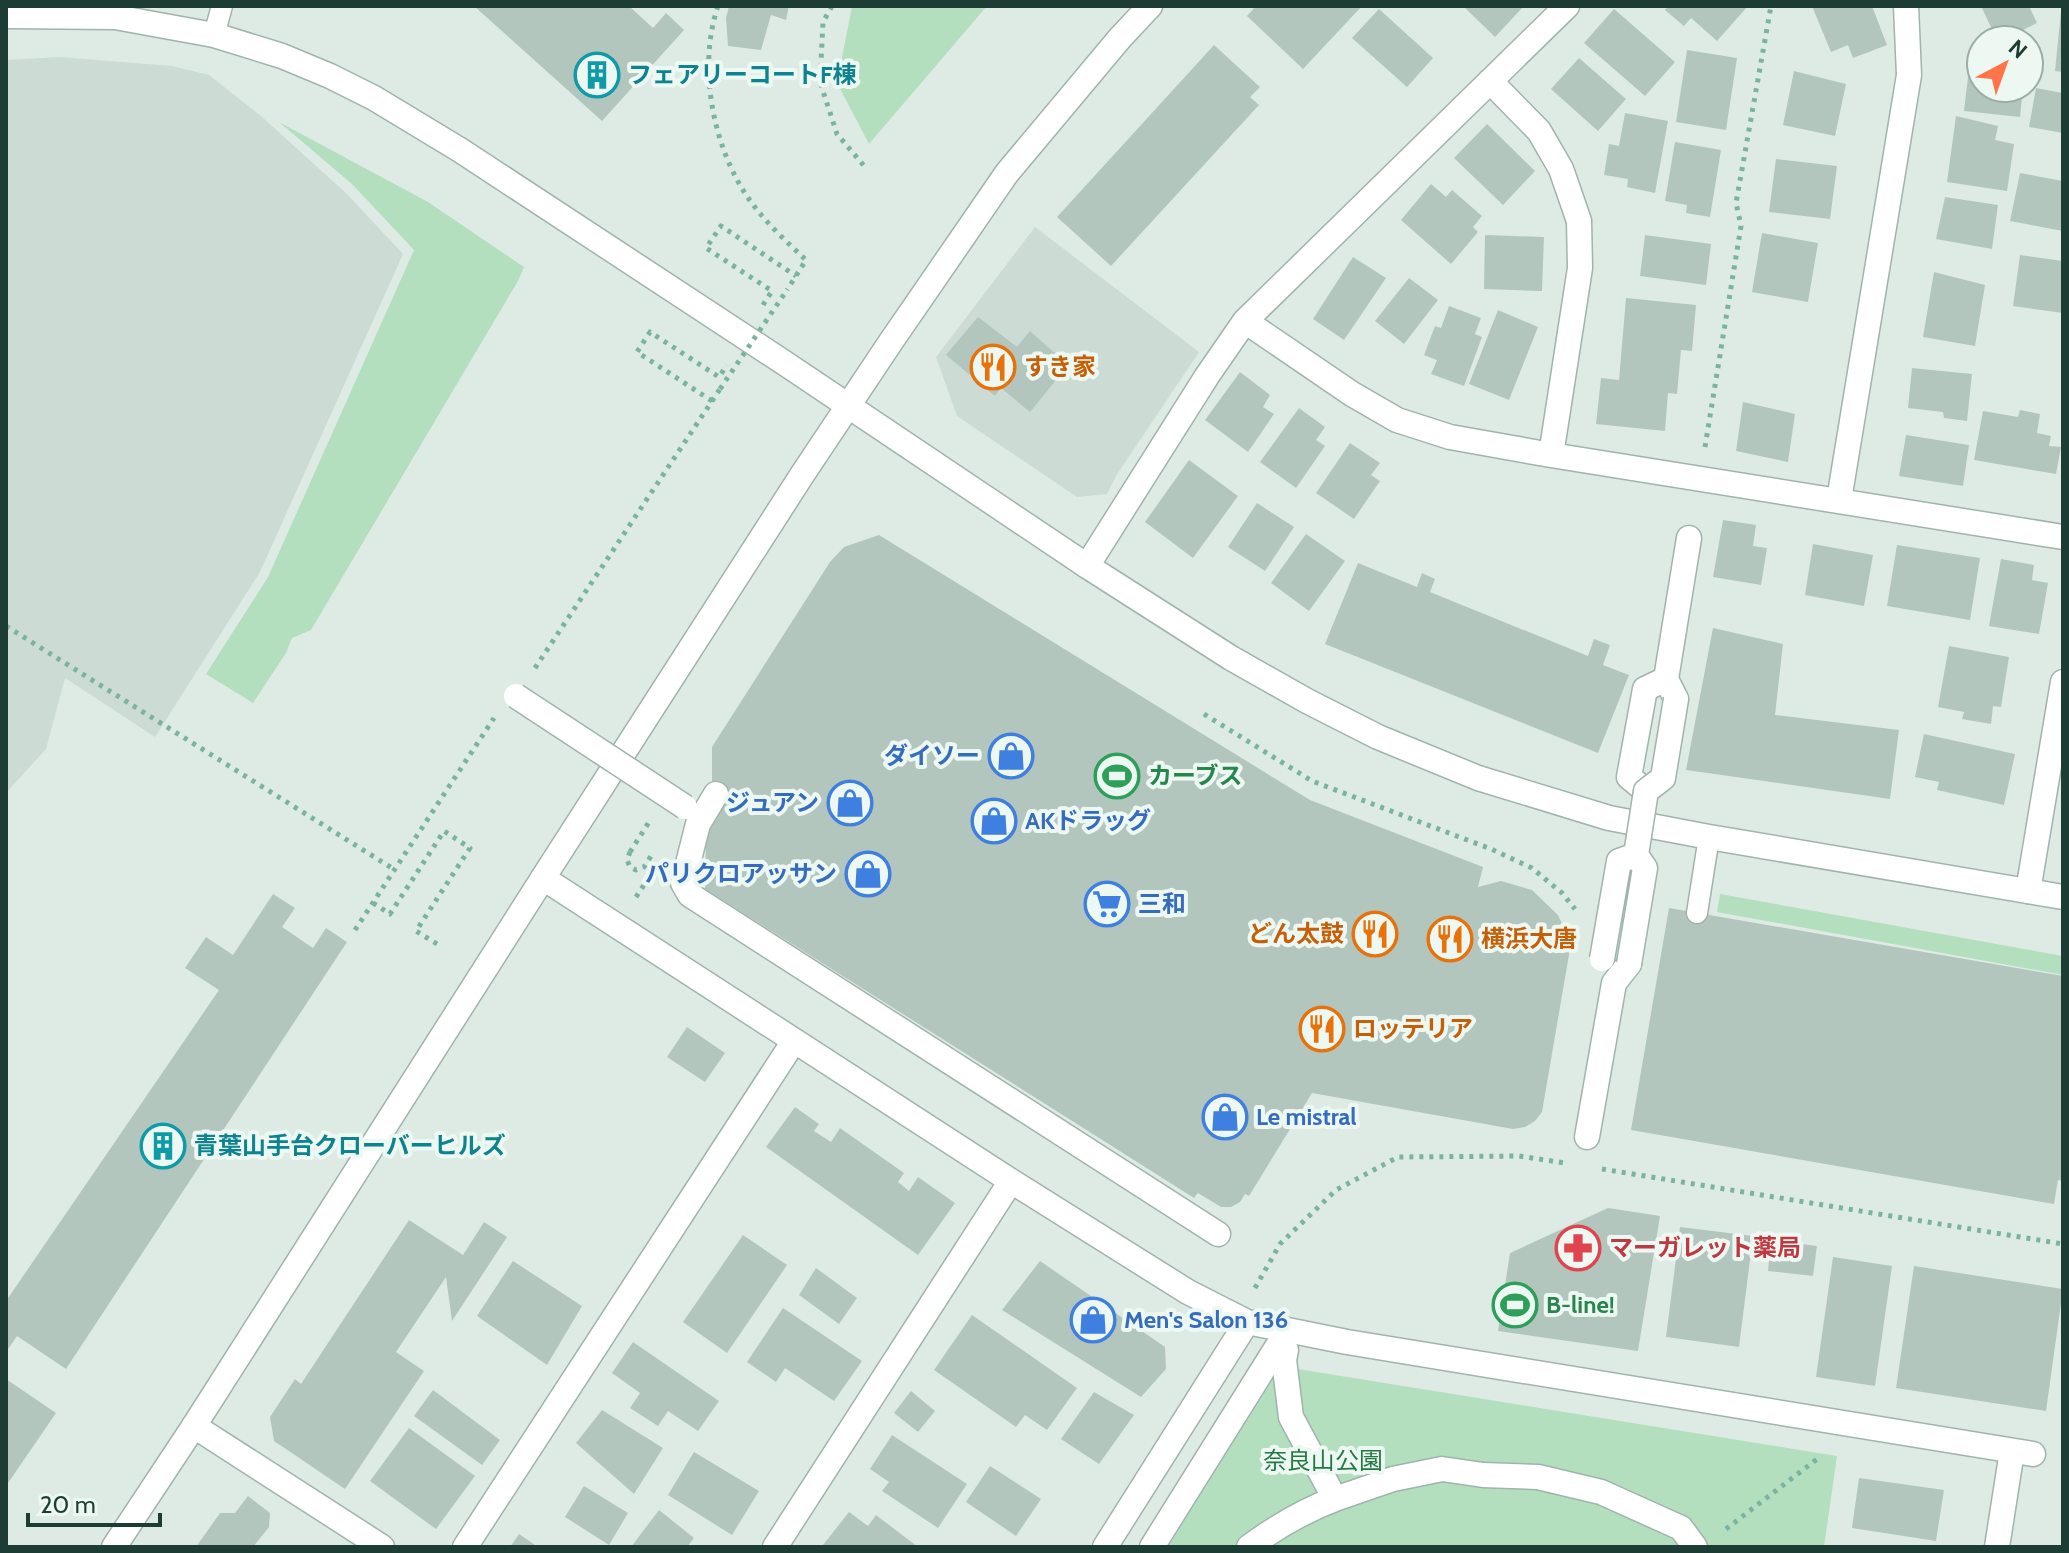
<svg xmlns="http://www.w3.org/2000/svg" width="2069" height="1553" font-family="Cabin,'Noto Sans JP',sans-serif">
<rect width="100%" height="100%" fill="#deebe5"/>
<path fill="#ccdbd4" d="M59,57l113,9 37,9 52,41 86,78 56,60 -143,318 -105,165 -90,-59 -19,71 -40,44v-733z
M1035,227l164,125 -83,124 -9,18 -30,3 -120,-81 -21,-59z"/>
<path fill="#b4dfbf" d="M852,6h135l-118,138 -32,-61z
M279,122l149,80 96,65 -6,14 -207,349 -19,8 -6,15 -33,50 -47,-29 62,-97 146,-327 -62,-66z
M1720,894l343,62v19l-346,-63z
M1279,1366l558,90 -13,91h-656z"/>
<path fill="#b3c6be" d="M474,6h155l24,22 13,-15 18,17 -82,91z
M729,6h60l-3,14 -15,-5 -10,35 -33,-4 -2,-28z
M1256,6h106l-59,63 -56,-53z
M1463,6h61l-29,31z
M1668,6h80l-31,35 -26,-23 -7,8 -19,-16z
M1812,6h60l15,39 -34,13 -5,-13 -17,7z
M1981,6h48l8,17 -35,17h-5z
M1379,9l54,49 -26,29 -55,-49z
M1614,9l61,53 -30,34 -61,-53z
M2061,11h2v61l-8,-1z
M1214,45l46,42 -10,10 9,8 -148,161 -54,-49z
M1687,50l50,8 -11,72 -50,-8z
M1579,58l47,41 -28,32 -47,-42z
M1970,60l11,2v26h42l-3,29 -56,-6z
M1794,71l52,13 -11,52 -52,-11z
M2036,88l27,5v40l-34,-6z
M1625,113l43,8 -13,72 -28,-6 1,-8 -24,-4 5,-31 10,2z
M1956,116l42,10 -3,14 19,4 -7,47 -60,-9z
M1487,124l48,47 -32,34 -49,-47z
M1675,142l46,8 -11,67 -24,-4 1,-8 -22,-4z
M1776,159l61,7 -7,53 -61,-7z
M2020,173l43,8v50l-53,-10z
M1431,184l15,13 6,-7 30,26 -9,11 5,5 -27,32 -50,-44z
M1945,197l53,8 -6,44 -56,-10z
M1762,233l56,10 -10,59 -56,-10z
M1485,235l59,2 -2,54 -58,-2z
M1645,235l66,9 -5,41 -66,-9z
M2020,255l43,6v52l-50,-7z
M1353,257l33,21 -42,62 -31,-21z
M1934,272l51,13 -10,61 -52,-9z
M1409,278l29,22 -34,44 -29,-23z
M1626,298l70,7 -4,46 -11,-1 -4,44 -9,-1 -3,38 -69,-7 5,-46 18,2z
M1449,306l32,12 -6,16 7,3 -18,49 -33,-12 6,-14 -13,-5 11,-29 6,2z
M1498,310l40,17 -29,73 -40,-16z
M978,317l39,30 13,-16 28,25 -8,10 10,9 -30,37 -29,-24 -6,8 -49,-41z
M1912,368l60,6 -5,47 -23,-3 -1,-6 -35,-4z
M1240,372l30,23 -7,12 11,7 -26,38 -43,-32z
M1743,402l52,12 -7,48 -52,-11z
M1299,408l26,19 -9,13 9,6 -29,42 -36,-26z
M2020,410l20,4 -3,19 14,3 -2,10 12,1 -5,27 -82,-14 9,-49 35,6z
M1906,435l63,10 -6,41 -64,-10z
M1350,443l30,20 -9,12 9,6 -26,38 -38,-26z
M1189,460l49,36 -45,62 -48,-36z
M1257,503l37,24 -29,44 -37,-24z
M1723,520l33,5 -3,21 14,2 -6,37 -48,-8z
M1306,534l39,27 -36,50 -38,-28z
M879,535l431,265 173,67 -5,20 23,-6 31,9 26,25 13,28 -29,169 -7,9 -10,6 -12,2 -201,-36 -63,103 -4,-2 -5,8 -9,5h-10l-23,-14 -4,5 -489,-309 1,-48 14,-40 -8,-12v-42l118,-185 14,-15z
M1813,544l60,11 -9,51 -59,-11z
M1897,545l83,13 -10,62 -83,-14z
M2001,559l33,6 -2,15 16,3 -9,51 -50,-8z
M1358,563l59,24 5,-14 13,6 -5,13 158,64 6,-17 16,6 -7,20 26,10 -31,78 -273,-109z
M1713,628l70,16 -8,71 124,15 -9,69 -204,-29z
M1949,646l60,11 -8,50 -8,-1 -2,18 -29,-5 2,-7 -26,-5z
M1924,734l91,20 -11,51 -67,-15 2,-8 -24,-5z
M273,894l22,14 -13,19 31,21 13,-20 21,14 -281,427 -49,-33 -11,16v-51l213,-311 -34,-22 21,-31 27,18z
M1669,908l394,68v205l-5,-1 -4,24 -423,-74z
M687,1027l38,26 -20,29 -38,-25z
M795,1107l24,17 -5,7 17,11 9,-14 64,45 -6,9 11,9 9,-14 37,26 -37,52 -152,-108z
M1608,1208l52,8 -22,135 -140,-20 12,-78z
M409,1220l54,35 21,-33 23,15 -55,84 -6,-44 -50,75 28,19 -79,118 -71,-48 -4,-24 25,-38 6,5z
M1680,1227l73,9 -14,111 -73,-10z
M743,1235l44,30 -60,88 -44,-31z
M1771,1240l46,6 -4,30 -45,-5z
M1833,1257l59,9 -17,120 -59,-9z
M513,1261l69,45 -35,59 -70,-49z
M1040,1261l125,86 1,22 -25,28 -139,-87z
M1914,1266l149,23 -17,122 -150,-23z
M816,1268l41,30 -18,26 -40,-29z
M783,1308l79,53 -28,40 -49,-33 -9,14 -29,-20z
M972,1315l105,73 -30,42 -22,-15 -9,12 -82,-57z
M633,1342l86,59 -21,30 -30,-20 -10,15 -28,-18 10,-15 -28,-20z
M6,1379l50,34 -50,73z
M433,1390l67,50 -18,25 -68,-49z
M911,1391l24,20 -17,21 -24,-19z
M1094,1392l40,23 -35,49 -38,-25z
M602,1410l61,38 -29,46 -58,-51z
M409,1428l66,48 -39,53 -66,-48z
M892,1435l75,49 -29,44 -56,-37 7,-9 -19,-13z
M694,1452l65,39 -27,44 -64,-40z
M990,1466l51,33 -25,37 -50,-34z
M1859,1478l85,12 -8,51 -84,-13z
M584,1486l44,27 -19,32 -44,-28z
M248,1496l22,17 -1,14 -16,20h-57l24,-34h15z
M659,1510l35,28 -7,9h-56z
M849,1512l19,14 8,-11 42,32h-93l-2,-2z
M519,1534l19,13h-28z"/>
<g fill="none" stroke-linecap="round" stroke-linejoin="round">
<g stroke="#a0b3ac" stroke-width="23">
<path id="service" d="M214,35l8,-29
M1697,913l12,-76"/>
</g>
<g stroke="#a0b3ac" stroke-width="27">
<path id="pedestrian" d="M1676,699l-10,-20 23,-141
M1646,791l-17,-14 16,-88 21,-10
M716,794l-18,30 -15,59 7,12 528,339
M1587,1137l27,-154 15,-19
M1286,1350l-2,10 7,57 44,82 58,-20 49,-10 41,6 55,2 63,15 80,36 14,19
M1152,1547l125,-200
M1249,1547c27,-20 54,-36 86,-48"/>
</g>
<g stroke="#a0b3ac" stroke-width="27">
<path id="minor" d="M1490,81l49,50 22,38 18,52 1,47 -29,187
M1245,321l107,73 45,26 53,17 101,18 512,82
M1839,500l70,-425 -3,-69
M1087,566l120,-190 38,-55 322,-315
M543,878l468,303 177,111 59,30 100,20 686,112
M2028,891l35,-209
M194,1426l188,121
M465,1547l329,-506
M775,1547l236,-366
M1105,1547l142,-225
M1997,1547l15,-96"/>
</g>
<g stroke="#a0b3ac" stroke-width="27">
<path id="tertiary" d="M6,16l109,1 99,18 68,21 48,20 44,22 86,52 323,212 304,204 144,92 76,43 71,36 100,41 131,40 100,19 354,60
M114,1547l80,-121 349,-548 259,-403 88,-132 117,-170 113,-135 30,-32"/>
</g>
<path stroke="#7ab3a1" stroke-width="5" stroke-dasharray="4 6" stroke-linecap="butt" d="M718,6c-21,61 -5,144 33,196 16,22 36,40 55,58l-19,30
M832,6l-9,16 -3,60 17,52 28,33
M763,305l9,-14 -66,-43 15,-22 75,50
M712,401l-75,-49 13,-20 69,45 8,-12
M1705,447l36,-221 -5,-23 35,-197
M6,626l389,244
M535,668l185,-279
M1204,714l108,67 179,68 41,19 30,25 13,16
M630,852l-3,8 3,7 6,3 8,-3 9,-14
M636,897l12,-18
M373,903l17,11 54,-83 26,17 -54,83 26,16
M355,930l139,-212
M1602,1169l461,75
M1255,1288l25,-44 56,-54 62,-33 121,-1 46,7
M1726,1529l95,-73"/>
<use href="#service" stroke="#fff" stroke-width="20"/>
<use href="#pedestrian" stroke="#fff" stroke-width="24"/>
<use href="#minor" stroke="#fff" stroke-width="24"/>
<use href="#tertiary" stroke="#fff" stroke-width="24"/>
<g stroke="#a0b3ac" stroke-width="27" stroke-linecap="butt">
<path id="pedestrian-bridge" d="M516,696l169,111
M1602,959l17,-98 17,-6
M1629,964l16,-96 -9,-13 10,-64 17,-13 13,-79"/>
</g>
<path stroke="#7ab3a1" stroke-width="5" stroke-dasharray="4 6" stroke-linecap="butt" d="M720,389l67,-99
M630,852l19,-30"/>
<use href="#pedestrian-bridge" stroke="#fff" stroke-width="24"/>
</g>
<defs>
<g id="building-ring" transform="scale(2.3)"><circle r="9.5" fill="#eef8f3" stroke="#0f9aa8" stroke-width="1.5"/><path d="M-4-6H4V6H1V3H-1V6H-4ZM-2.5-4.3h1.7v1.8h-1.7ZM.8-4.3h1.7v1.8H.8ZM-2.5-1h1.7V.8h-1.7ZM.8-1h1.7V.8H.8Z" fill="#0f9aa8"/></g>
<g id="restaurant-ring" transform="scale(2.3)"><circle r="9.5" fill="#eef8f3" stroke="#e8710a" stroke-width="1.5"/><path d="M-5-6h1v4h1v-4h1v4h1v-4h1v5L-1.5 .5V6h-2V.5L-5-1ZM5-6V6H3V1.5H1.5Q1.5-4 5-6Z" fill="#e8710a"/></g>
<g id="shop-ring" transform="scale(2.3)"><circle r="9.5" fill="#eef8f3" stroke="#3f7fe0" stroke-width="1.5"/><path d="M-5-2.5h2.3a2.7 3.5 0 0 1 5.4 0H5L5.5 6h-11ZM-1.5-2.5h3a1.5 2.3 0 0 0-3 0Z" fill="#3f7fe0"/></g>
<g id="stadium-ring" transform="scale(2.3)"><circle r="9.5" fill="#eef8f3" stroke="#2e9e5b" stroke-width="1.5"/><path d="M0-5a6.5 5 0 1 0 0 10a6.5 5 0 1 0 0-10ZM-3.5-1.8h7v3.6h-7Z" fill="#2e9e5b"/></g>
<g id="supermarket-ring" transform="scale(2.3)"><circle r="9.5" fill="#eef8f3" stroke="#3f7fe0" stroke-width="1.5"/><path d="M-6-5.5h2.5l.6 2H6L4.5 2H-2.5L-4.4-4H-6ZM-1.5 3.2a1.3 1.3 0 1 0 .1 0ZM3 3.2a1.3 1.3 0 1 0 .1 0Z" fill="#3f7fe0"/></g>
<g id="pharmacy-ring" transform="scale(2.3)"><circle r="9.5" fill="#eef8f3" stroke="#e0444e" stroke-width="1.5"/><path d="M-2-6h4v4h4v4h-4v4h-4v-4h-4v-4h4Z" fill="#e0444e"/></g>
</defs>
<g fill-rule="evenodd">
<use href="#building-ring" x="597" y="75"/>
<use href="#restaurant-ring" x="993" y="367"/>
<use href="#shop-ring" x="1011" y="756"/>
<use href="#stadium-ring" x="1117" y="776"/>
<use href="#shop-ring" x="850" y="803"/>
<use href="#shop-ring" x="994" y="821"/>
<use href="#shop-ring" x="868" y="874"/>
<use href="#supermarket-ring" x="1107" y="904"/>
<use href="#restaurant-ring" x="1375" y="934"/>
<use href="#restaurant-ring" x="1450" y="939"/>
<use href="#restaurant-ring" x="1322" y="1029"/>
<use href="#shop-ring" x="1225" y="1117"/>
<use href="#building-ring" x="163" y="1146"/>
<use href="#pharmacy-ring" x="1578" y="1248"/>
<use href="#stadium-ring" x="1515" y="1305"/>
<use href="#shop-ring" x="1093" y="1320"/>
</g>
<g text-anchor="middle" stroke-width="8" stroke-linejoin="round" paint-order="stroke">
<g font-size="24" font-weight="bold" fill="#0d838f" stroke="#eef8f3" text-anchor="start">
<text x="628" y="83">フェアリーコートF棟</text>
<text x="194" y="1154">青葉山手台クローバーヒルズ</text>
</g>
<g font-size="24" font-weight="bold" fill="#c56008" stroke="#eef8f3" text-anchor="start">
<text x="1024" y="375">すき家</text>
<text x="1344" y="942" text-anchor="end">どん太鼓</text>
<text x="1481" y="947">横浜大唐</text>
<text x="1353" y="1037">ロッテリア</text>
</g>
<g font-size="24" font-weight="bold" fill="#366cbe" stroke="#eef8f3" text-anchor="start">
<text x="980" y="764" text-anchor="end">ダイソー</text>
<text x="819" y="811" text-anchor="end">ジュアン</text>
<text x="1025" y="829">AKドラッグ</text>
<text x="837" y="882" text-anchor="end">パリクロアッサン</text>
<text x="1138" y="912">三和</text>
<text x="1256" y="1125">Le mistral</text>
<text x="1124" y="1328">Men's Salon 136</text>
</g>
<g font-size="24" font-weight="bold" fill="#27864d" stroke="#eef8f3" text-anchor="start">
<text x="1148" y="784">カーブス</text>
<text x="1546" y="1313">B-line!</text>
</g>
<g font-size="24" font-weight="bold" fill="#be3a42" stroke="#eef8f3" text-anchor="start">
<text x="1609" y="1256">マーガレット薬局</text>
</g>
<g font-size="24" fill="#237844" stroke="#eef8f3">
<text x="1323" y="1469">奈良山公園</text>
</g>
</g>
<rect width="2069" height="1553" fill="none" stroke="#1d3d34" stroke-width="16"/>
<g transform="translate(2005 64) rotate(41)"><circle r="38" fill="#eef8f3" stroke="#9aada7" stroke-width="2"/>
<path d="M0-6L14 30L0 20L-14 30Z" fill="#ff7448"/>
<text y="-12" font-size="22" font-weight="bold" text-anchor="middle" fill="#1d3d34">N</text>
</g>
<path d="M28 1513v12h132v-12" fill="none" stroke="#1d3d34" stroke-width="4"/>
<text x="40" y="1513" font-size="24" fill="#1d3d34" stroke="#eef8f3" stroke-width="6" paint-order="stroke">20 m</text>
</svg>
